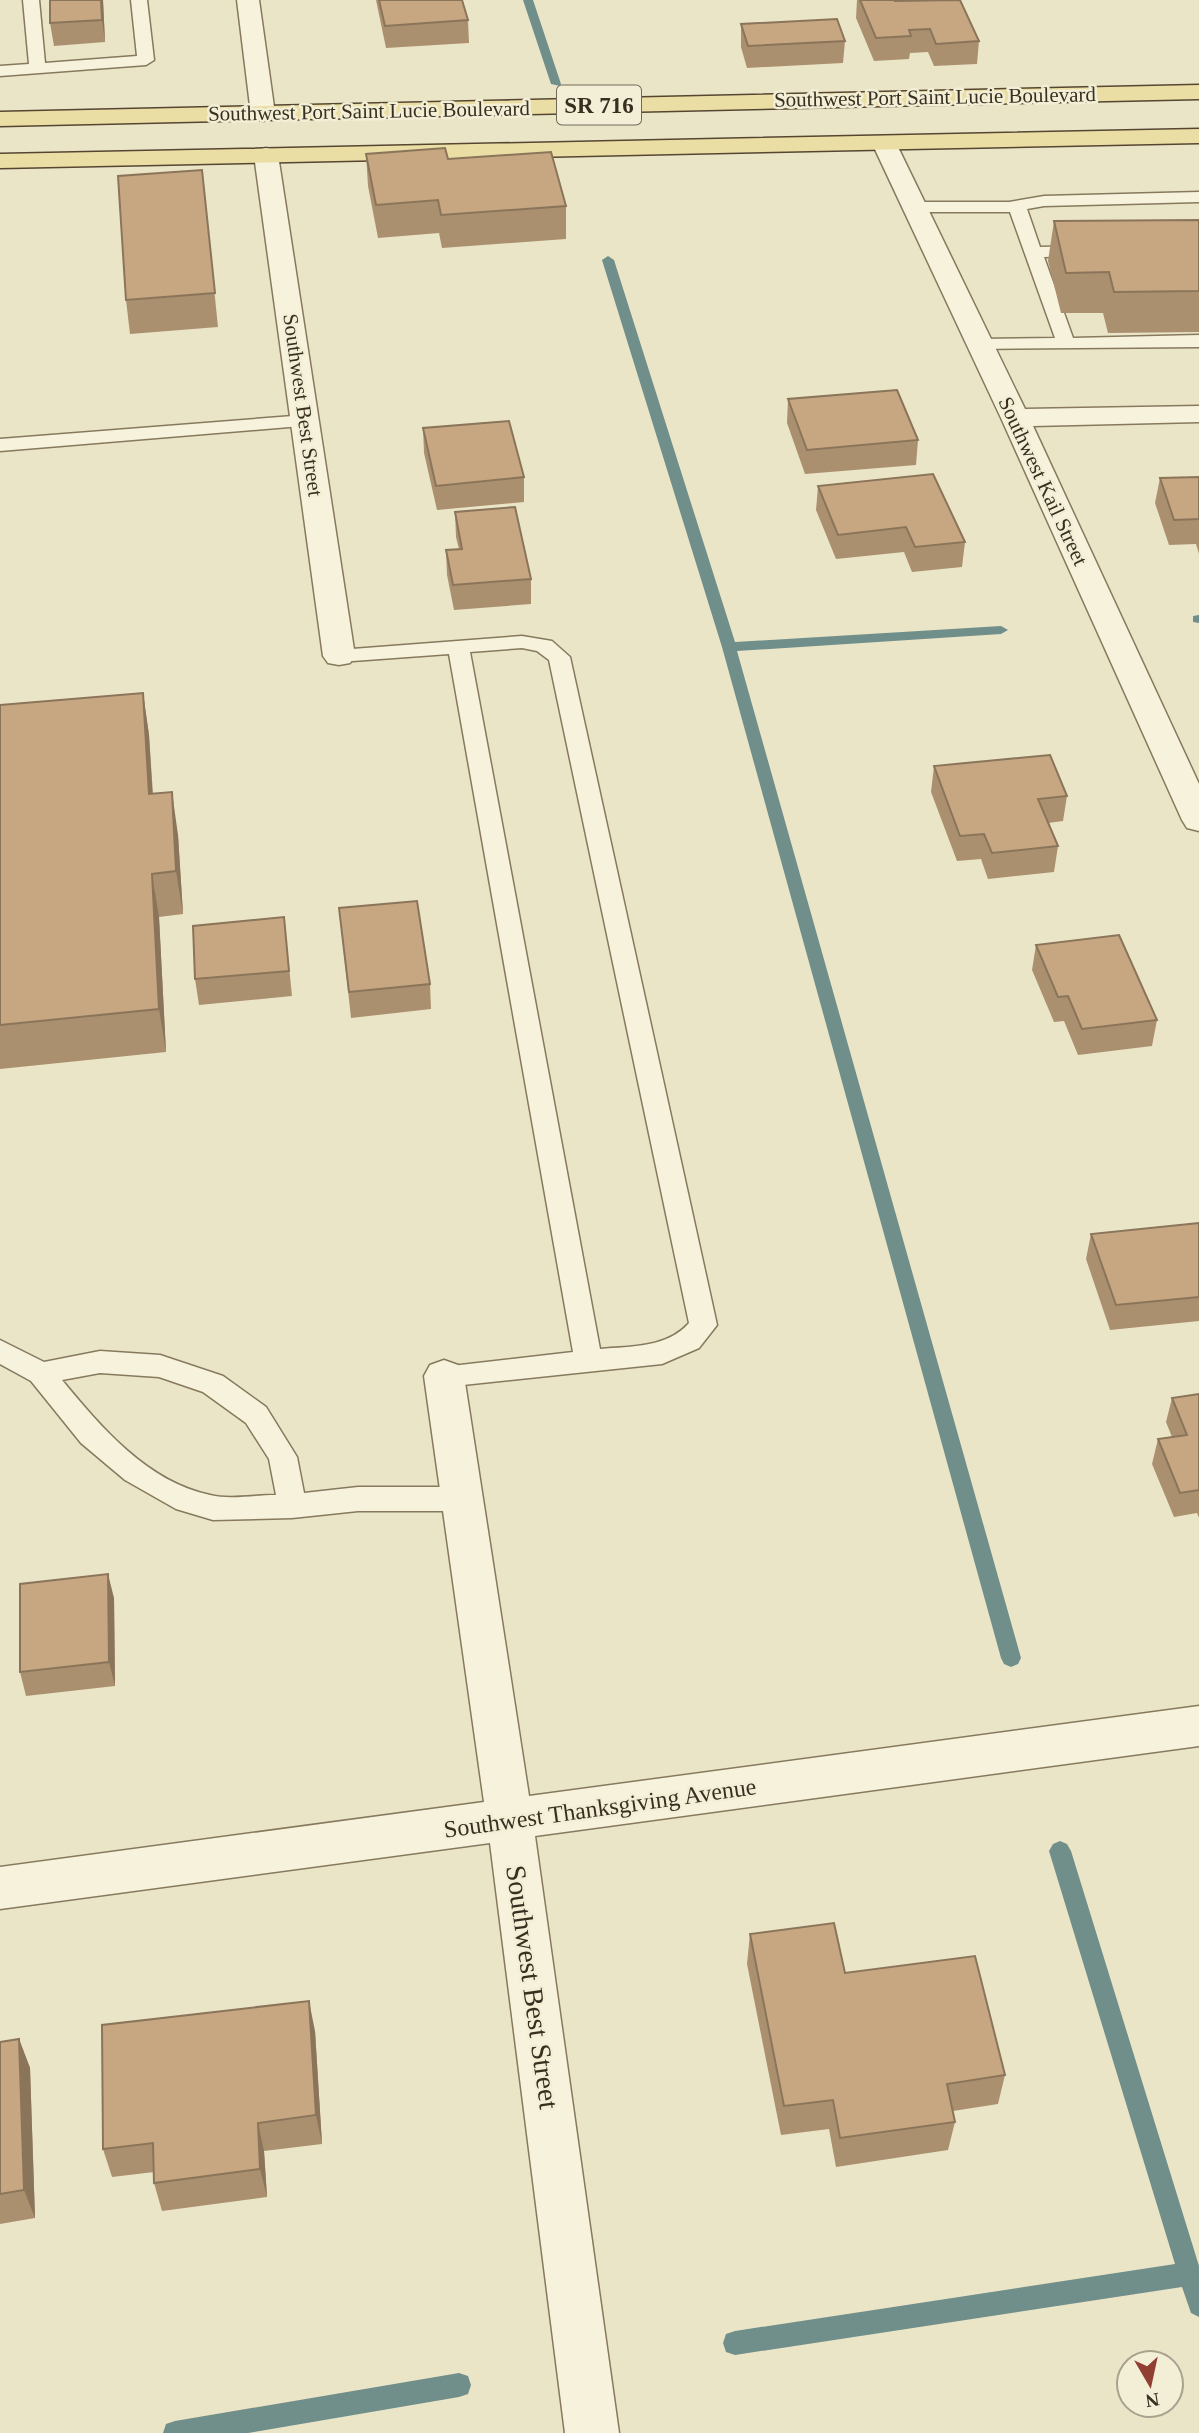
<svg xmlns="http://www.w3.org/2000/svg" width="1199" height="2433" font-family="Georgia,serif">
<rect width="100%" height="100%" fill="#ebe5c8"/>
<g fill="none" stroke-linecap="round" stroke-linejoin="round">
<path fill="#708e8a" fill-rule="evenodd" d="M523,0h10l28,84 -1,2 -9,-2z
M608,256l6,4 121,382 266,-16 7,4 -7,4 -264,17 284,1007 -3,6 -7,3 -7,-3 -3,-6 -279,-1011 -120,-387z
M1199,615v8l-6,-1v-6z
M1060,1841l7,3 4,7 128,415v51l-8,-4 -9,-26 -447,68 -9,-3 -3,-9 3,-9 9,-3 440,-67 -126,-413 4,-7z
M459,2373l9,3 3,9 -3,9 -9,3 -211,36h-85l3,-9 9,-3z"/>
<g stroke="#86795e" stroke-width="3">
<path id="lane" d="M23,0h16l6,63 92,-7 -6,-56h16l7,60 -8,5 -146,11v-10l29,-2z
M1199,192v10l-155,4 -17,3 13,38 45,-1 9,5 -9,5 -41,1 29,81 126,-3v12l-226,2 -2,-4 9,-6 75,-1 -45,-126h-95l-9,-5 9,-5h94l35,-6z
M306,415l10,6 -3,4 -313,26v-12z
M522,636l30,5 18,16 147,668 -18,23 -37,16 -218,23 -10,-3 -4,-8 4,-8 139,-16 -124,-698 -110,8 -8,-1 -3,-5 3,-5 8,-1zM522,648l15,3 12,9 140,663c-22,25 -58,23 -89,26l-130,-697z
M0,1340l44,22 56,-11 60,4 63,21 43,31 31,50 7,36 54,-6h103l10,4 4,8 -4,8 -10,4h-103l-66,7 -79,2 -37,-11 -51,-29 -44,-37 -50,-62 -31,-17zM100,1373l59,4 44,15 43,31 23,36 7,36c-21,0 -46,5 -66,0 -63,-13 -109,-68 -148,-115z"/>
</g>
<g stroke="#86795e" stroke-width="3">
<path id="street" d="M237,0h22l16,114 -3,5 -9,2 -9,-2 -3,-5z
M884,136l9,2 3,5 129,266 174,-3v16l-166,4 166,358v47l-12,-3 -5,-8 -181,-402 -129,-275 3,-5z
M266,148l9,2 3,5 77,501 -5,7 -11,2 -11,-2 -5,-7 -69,-501 3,-5z
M444,1360l14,5 6,11 65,420 670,-90v40l-664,90 84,597h-54l-75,-590 -490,66v-42l484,-65 -60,-426 6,-11z"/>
</g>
<g stroke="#554632" stroke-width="3">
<path id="primary" d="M1199,85v14l-1199,27v-14z
M1199,129v14l-1199,25v-14z"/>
</g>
<use href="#lane" fill="#f7f2db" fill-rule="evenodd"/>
<use href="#street" fill="#f7f2db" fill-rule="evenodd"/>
<use href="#primary" fill="#ebdea4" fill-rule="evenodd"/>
</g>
<path fill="#ab906f" d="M103,0l2,42 -51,4 -4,-23z
M376,0h86l6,20 1,23 -83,5z
M857,0h38l84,41 -2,23 -43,2 -6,-14 -18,1 -1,6 -35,2 -18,-43z
M741,24l104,17 -2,22 -96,5 -6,-21z
M366,154l200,52v33l-124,9 -3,-15 -61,5 -10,-52z
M202,170l16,157 -88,7 -4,-34z
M1199,220v112l-91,1 -5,-20h-42l-13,-52 6,-40z
M788,399l130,41 -2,25 -111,9 -18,-51z
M423,428l101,49v25l-87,8 -13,-57z
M1199,477v77l-3,-10 -27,1 -14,-42 5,-25z
M818,486l147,56 -3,25 -50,5 -8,-20 -68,7 -20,-49z
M455,512l76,67v25l-77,6 -7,-35 -1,-25 13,-1 -3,-12z
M143,693l6,42 4,59 25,41 5,79 -24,3 7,135 -166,17v-364z
M934,766l133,30 -4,25 -15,2 10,23 -4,26 -66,7 -7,-20 -24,2 -26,-69z
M339,908l91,76 1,25 -80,9z
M284,917l8,79 -93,9 -4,-26z
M1036,945l121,75 -5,26 -74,9 -14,-34 -10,1 -22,-52z
M1199,1223v98l-89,9 -24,-71 5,-25z
M1199,1394v124l-2,-5 -23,4 -22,-53 6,-25 14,-2 -6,-15 6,-24z
M114,1598l1,88 -89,10 -6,-24z
M750,1934l95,39 160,102 -7,29 -45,7 2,11 -7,28 -112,17 -7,-38 -48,6 -34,-171z
M315,2031l7,113 -58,7 3,46 -105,14 -8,-28v-11l-42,5 -9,-28z
M19,2039l11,29 5,150 -35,6v-182z"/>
<path fill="#8b755a" d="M101,0h2l2,42 -3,-22z
M143,693l6,42 6,102 -6,-43z
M172,792l6,43 5,79 -7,-43z
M152,874l7,43 7,135 -7,-43z
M108,1574l6,24 1,88 -6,-24z
M309,2001l6,30 7,113 -6,-29z
M19,2039l11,29 5,150 -11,-28z
M258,2123l6,28 3,46 -7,-28z"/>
<path fill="#c7a781" stroke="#8b755a" stroke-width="2" d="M50,0h51l1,20 -52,3z
M379,0h83l6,20 -83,6z
M860,0h35v1l65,-1 19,41 -43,3 -6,-15 -21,1 2,6 -35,2z
M837,19l8,22 -97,5 -7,-22z
M445,148l3,11 103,-7 15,54 -125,9 -3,-15 -62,5 -10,-51z
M202,170l13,123 -89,7 -8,-124z
M1199,220v71l-85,1 -5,-20 -43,1 -12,-52z
M897,390l21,50 -111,10 -19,-51z
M509,421l15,56 -88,9 -13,-58z
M933,474l32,68 -50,5 -9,-20 -68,8 -20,-49z
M1199,477v42l-25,1 -14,-42z
M515,507l16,72 -78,6 -7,-35 16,-1 -7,-37z
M143,693l6,101 23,-2 4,79 -24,3 7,135 -159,16v-320z
M1050,755l17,41 -29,3 20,47 -66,7 -8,-19 -24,2 -26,-70z
M417,901l13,83 -81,8 -10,-84z
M284,917l5,54 -94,8 -2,-53z
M1119,935l38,85 -75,9 -14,-33 -10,1 -22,-52z
M1199,1223v74l-83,8 -25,-71z
M1199,1394v96l-19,3 -22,-54 29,-4 -15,-37z
M108,1574l1,88 -89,10v-88z
M834,1923l11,50 130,-17 30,119 -58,9 8,38 -115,16 -7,-38 -49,6 -34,-172z
M309,2001l7,114 -58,8 2,46 -106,14 -1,-40 -50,6 -1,-124z
M19,2039l5,151 -24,4v-152z"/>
<g text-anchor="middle" stroke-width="5" stroke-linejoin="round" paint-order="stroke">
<g font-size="21" fill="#382f21" stroke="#f3efd7">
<text transform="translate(935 97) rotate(-1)" y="7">Southwest Port Saint Lucie Boulevard</text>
<text transform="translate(369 111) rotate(-1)" y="7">Southwest Port Saint Lucie Boulevard</text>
<text transform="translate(303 405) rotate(82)" y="7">Southwest Best Street</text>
<text transform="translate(1043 481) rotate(65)" y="7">Southwest Kail Street</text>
</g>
<rect fill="#f3efd7" stroke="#706958" stroke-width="2" x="557" y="85.5" width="84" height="39" rx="5"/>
<g font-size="23" font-weight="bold" fill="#382f21">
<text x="599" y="113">SR 716</text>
</g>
<g font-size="24" fill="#382f21" stroke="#f3efd7">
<text transform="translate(600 1808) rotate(-8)" y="8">Southwest Thanksgiving Avenue</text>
</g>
<g font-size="28" fill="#382f21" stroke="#f3efd7">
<text transform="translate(533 1987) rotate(82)" y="10">Southwest Best Street</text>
</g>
</g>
<g transform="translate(1150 2384) rotate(171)"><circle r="33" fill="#f3efd7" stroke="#a8a28e" stroke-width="2"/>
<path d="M0-5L12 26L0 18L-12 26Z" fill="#913e33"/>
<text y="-10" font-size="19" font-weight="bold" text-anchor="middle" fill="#382f21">N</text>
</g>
</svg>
